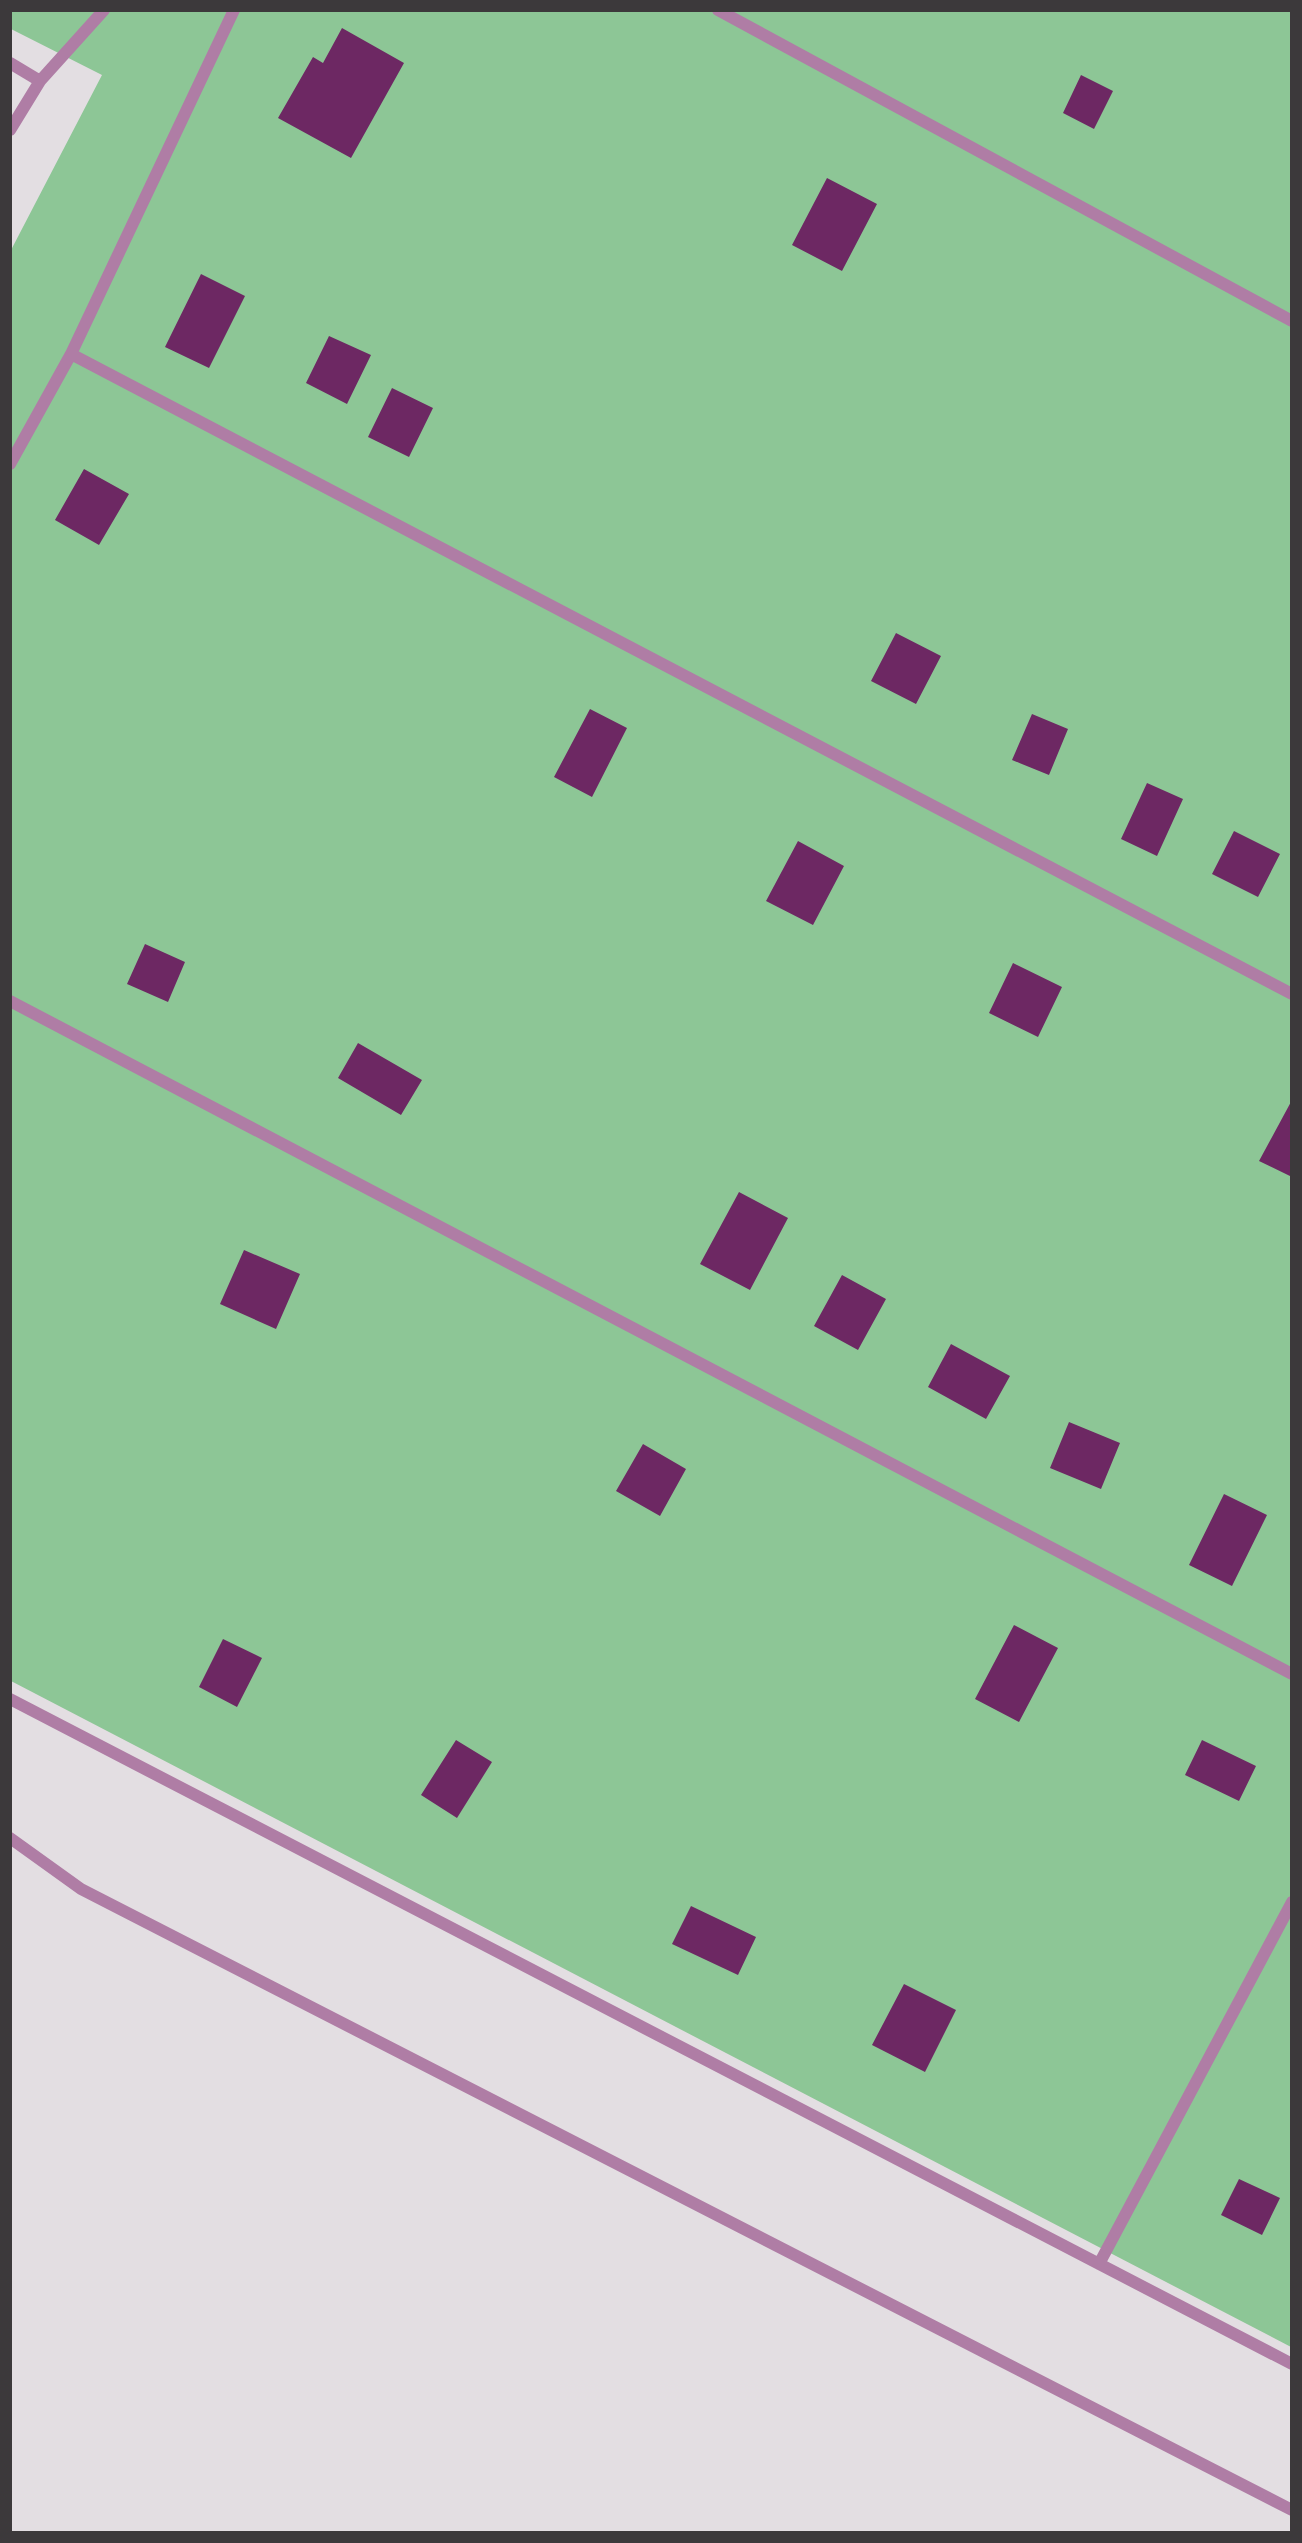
<svg xmlns="http://www.w3.org/2000/svg" width="1302" height="2543" font-family="Literata,serif">
<rect width="100%" height="100%" fill="#e3dee2"/>
<path fill="#8dc696" d="M11,11h1280v2336l-1280,-666 -1,-1429 92,-177 -91,-46z"/>
<path fill="#6d2863" d="M342,28l62,35 -53,95 -73,-40 35,-61 10,6z
M1081,75l32,16 -19,38 -31,-16z
M827,178l50,26 -35,67 -50,-26z
M201,274l44,22 -36,72 -44,-21z
M329,336l42,19 -24,49 -41,-21z
M392,388l41,20 -24,49 -41,-20z
M84,469l45,25 -30,51 -44,-25z
M896,633l45,23 -25,48 -45,-23z
M590,709l37,19 -35,69 -38,-20z
M1032,714l36,15 -19,46 -37,-15z
M1147,783l36,16 -26,57 -36,-17z
M1234,831l46,23 -22,43 -46,-23z
M798,841l46,25 -31,59 -47,-24z
M145,944l40,18 -17,40 -41,-18z
M1013,963l49,24 -24,50 -49,-24z
M358,1043l64,37 -21,35 -63,-37z
M1292,1100v77l-33,-16z
M739,1192l49,26 -38,72 -50,-26z
M244,1250l56,24 -24,55 -56,-25z
M842,1275l44,24 -28,51 -44,-24z
M951,1344l59,32 -24,43 -58,-32z
M1069,1422l51,21 -19,46 -51,-21z
M643,1444l43,25 -26,47 -44,-25z
M1224,1494l43,21 -35,71 -43,-21z
M1014,1625l44,23 -39,74 -44,-23z
M223,1639l39,19 -25,49 -38,-20z
M456,1740l36,22 -35,56 -36,-23z
M1202,1740l54,26 -17,35 -54,-26z
M691,1906l65,31 -18,38 -66,-31z
M904,1984l52,26 -31,62 -53,-27z
M1239,2179l41,19 -18,37 -41,-20z"/>
<g fill="none" stroke-linecap="round" stroke-linejoin="round">
<path stroke="#af7da5" stroke-width="12" d="M234,10l-163,344 1221,640
M718,10l574,311
M10,63l30,18 -30,49
M40,81l64,-71
M10,464l61,-110
M10,1001l1282,673
M10,1699l1282,665
M1099,2264l193,-362"/>
<path stroke="#af7da5" stroke-width="12" d="M10,1838l71,51 1211,621"/>
</g>
<rect width="1302" height="2543" fill="none" stroke="#3c393b" stroke-width="24"/>
</svg>
